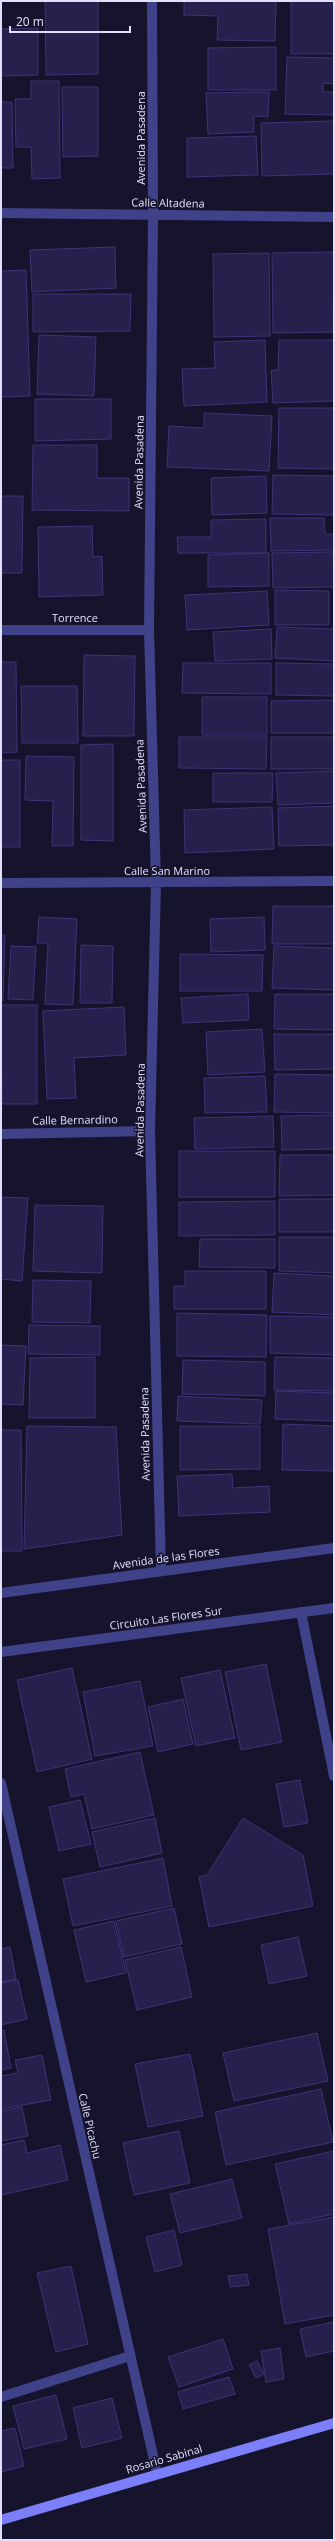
<svg xmlns="http://www.w3.org/2000/svg" width="335" height="2541" font-family="'Open Sans',sans-serif">
<rect width="100%" height="100%" fill="#16132c"/>
<path fill="#26204c" stroke="#3d3377" d="M45,1h53v73l-52,1z
M184,1h92l-1,40 -58,-1 1,-24 -34,-1z
M291,1h43v53h-43z
M38,28v47l-37,1v-47z
M276,47v43h-68v-42z
M287,57l47,1v26l-11,-1v9h11v23l-49,-1z
M31,81h28l1,97 -28,1 -1,-32h-15l-1,-48h16z
M62,87h36v69l-35,1z
M253,92h16l-1,25 -14,-1v16l-46,2 -2,-41z
M1,102h11l1,66h-12z
M334,121v53l-72,2 -1,-53z
M256,136l2,39 -71,2v-39z
M115,247l1,41 -84,4 -2,-42z
M332,252h2l-1,80 -60,1 -1,-80z
M269,253l1,83 -56,1 -1,-83z
M26,270l4,126 -29,1v-126z
M33,294h98l-1,37 -97,1z
M39,335l57,2 -2,59 -57,-2z
M265,340l2,62 -83,4 -2,-37 33,-1 -1,-26z
M279,340h55v61l-61,2 -2,-33h7z
M35,399h76v40l-76,2z
M279,408h55v61l-56,-1z
M204,413l68,3 -3,55 -102,-4 2,-41 35,2z
M33,445h64v33h32v33l-97,-1z
M273,475l61,1v39l-62,-1z
M266,476l1,37 -55,2 -1,-37z
M1,496h22l-1,77h-21z
M270,518h54l1,16h9v16l-63,1z
M266,519v34h-88l-1,-16h34v-17z
M92,526l1,31 9,-1 1,39 -64,2 -1,-70z
M333,552l1,35 -61,1 -1,-35z
M269,553v33l-61,1v-32z
M275,590l54,1v34h-54z
M267,591l2,34 -82,5 -2,-35z
M277,627l57,2v32l-59,-3z
M271,629l1,30 -57,2 -2,-29z
M84,655l51,1 -1,80h-51z
M1,662h15l1,90 -16,1z
M183,663h88v31l-89,-1z
M276,663l58,1v32l-58,-1z
M21,686h56l1,57h-56z
M202,697h65v38h-65z
M334,700v33h-63v-32z
M179,737h88l-1,32 -87,-1z
M271,737h63v32h-63z
M113,744v97l-32,-1v-95z
M26,756l48,1 -1,89h-21l1,-45 -28,-1z
M1,760h19v87h-19z
M334,771v32l-56,2 -2,-32z
M213,773h60l-1,29h-59z
M334,806v39l-55,1 -1,-38z
M272,807l2,42 -89,4 -1,-43z
M273,906h61v38h-62z
M39,917l38,2 -4,86 -28,-1 3,-61h-11z
M264,917l1,33 -54,2 -1,-33z
M1,935h4l-2,66h-2z
M81,945l32,1 -1,57h-32z
M11,946l25,1 -3,53 -25,-1z
M274,946l60,2v42l-62,-2z
M180,954l83,1 -1,36h-82z
M248,994l1,26 -66,3 -2,-25z
M275,994h59v36l-60,-1z
M1,1005h36v99h-35z
M124,1007l2,48 -52,3 2,40 -29,1 -4,-88z
M262,1029l3,43 -57,3 -2,-43z
M274,1034h60v35l-59,1z
M275,1074l59,1v38l-60,-1z
M265,1076l2,36 -62,1 -1,-35z
M334,1115v34l-52,1 -1,-34z
M273,1116l1,31 -79,2 -1,-31z
M179,1151h96v46h-96z
M280,1155h54v40l-55,1z
M1,1197l27,1 -6,83 -21,-2z
M279,1199h55v33h-55z
M275,1201v34l-96,1v-34z
M35,1205l68,1 -1,67 -69,-2z
M279,1237h55v36l-55,-2z
M200,1239h75v29l-76,-1z
M185,1271h81v38h-92v-23h11z
M274,1273l60,3v39l-62,-3z
M33,1280l58,1 -1,42 -58,-1z
M177,1313l90,2 -1,42 -89,-1z
M270,1316l64,1v38l-64,-2z
M29,1325l71,1v29l-72,-1z
M1,1345l25,1 -3,59 -22,-1z
M95,1357v61h-66l1,-60z
M275,1357l59,1v33l-60,-1z
M183,1360l82,2v34l-83,-2z
M276,1391l58,2v28l-59,-2z
M178,1396l84,4 -2,24 -83,-3z
M283,1424l51,2v45l-52,-1z
M27,1426l89,1 6,108 -98,14z
M180,1426h80v43l-80,1z
M1,1430h20l1,121h-21z
M232,1474l1,14 36,-2 1,26 -91,4 -2,-40z
M266,1664l16,78 -41,8 -16,-78z
M72,1668l20,91 -55,13 -20,-92z
M220,1670l15,68 -39,8 -15,-68z
M140,1681l13,65 -58,10 -12,-64z
M183,1699l10,45 -35,8 -10,-45z
M140,1752l14,63 -62,14 -8,-35 -13,3 -6,-28z
M300,1780l8,43 -24,4 -8,-43z
M80,1800l11,44 -32,7 -10,-44z
M155,1818l7,35 -62,14 -8,-35z
M243,1818l60,37 10,51 -104,21 -10,-50 8,-2z
M163,1858l9,48 -99,20 -10,-47z
M174,1908l8,36 -58,13 -8,-36z
M114,1921l12,52 -40,9 -12,-52z
M298,1937l9,39 -38,8 -8,-39z
M10,1947l6,32 -15,3v-33z
M181,1947l11,50 -55,13 -12,-50z
M18,1980l9,39 -26,6v-42z
M4,2030l7,38 -10,2v-39z
M317,2033l11,48 -94,20 -11,-48z
M190,2054l13,62 -55,11 -13,-63z
M42,2055l9,45 -50,9v-33l17,-3 -3,-13z
M321,2089l12,53 -107,23 -11,-53z
M22,2107l6,29 -27,5v-30z
M179,2131l11,52 -56,12 -11,-52z
M24,2140l3,13 33,-8 8,35 -67,15v-50z
M334,2151v63l-45,10 -14,-60z
M232,2179l10,39 -62,15 -10,-39z
M334,2217v98l-49,9 -17,-95z
M174,2230l8,35 -27,7 -9,-35z
M71,2266l17,78 -32,8 -19,-79z
M247,2274l2,11 -19,2 -2,-11z
M334,2322v29l-28,6 -6,-28z
M223,2339l10,30 -54,18 -11,-30z
M280,2348l4,31 -18,3 -5,-31z
M257,2361l7,13 -8,4 -7,-13z
M229,2377l6,17 -52,15 -5,-17z
M56,2395l11,44 -43,10 -11,-43z
M112,2398l10,40 -40,10 -9,-40z
M15,2428l9,38 -23,6v-41z"/>
<g fill="none" stroke-linecap="round" stroke-linejoin="round">
<path stroke="#404289" stroke-width="10" d="M152,1l1,214 -4,415 7,253 -6,248 11,439
M1,213l333,4
M1,630h148
M1,883l333,-2
M1,1134l149,-3
M1,1593l333,-45
M301,1612l33,164
M1,1652l333,-44
M1,1783l156,690
M1,2397l129,-41"/>
<path stroke="#7b7ff9" stroke-width="10" d="M1,2520l333,-97"/>
</g>
<g text-anchor="middle" stroke-width="3.5" stroke-linejoin="round" paint-order="stroke">
<g font-size="11" fill="#e1dffe" stroke="#16132c">
<text transform="translate(141 138) rotate(-90)" y="4">Avenida Pasadena</text>
<text transform="translate(168 203) rotate(1)" y="4">Calle Altadena</text>
<text transform="translate(139 462) rotate(-89)" y="4">Avenida Pasadena</text>
<text x="75" y="622">Torrence</text>
<text transform="translate(141 786) rotate(-92)" y="4">Avenida Pasadena</text>
<text x="167" y="875">Calle San Marino</text>
<text transform="translate(140 1110) rotate(-89)" y="4">Avenida Pasadena</text>
<text transform="translate(75 1120) rotate(-1)" y="4">Calle Bernardino</text>
<text transform="translate(145 1434) rotate(-91)" y="4">Avenida Pasadena</text>
<text transform="translate(166 1558) rotate(-8)" y="4">Avenida de las Flores</text>
<text transform="translate(166 1618) rotate(-8)" y="4">Circuito Las Flores Sur</text>
<text transform="translate(90 2126) rotate(77)" y="4">Calle Picachu</text>
<text transform="translate(164 2459) rotate(-16)" y="4">Rosario Sabinal</text>
</g>
</g>
<rect width="335" height="2541" fill="none" stroke="#e1dffe" stroke-width="4"/>
<path d="M10 26v6h120v-6" fill="none" stroke="#e1dffe" stroke-width="2"/>
<text x="16" y="26" font-size="12" fill="#e1dffe" stroke="#16132c" stroke-width="3" paint-order="stroke">20 m</text>
</svg>
